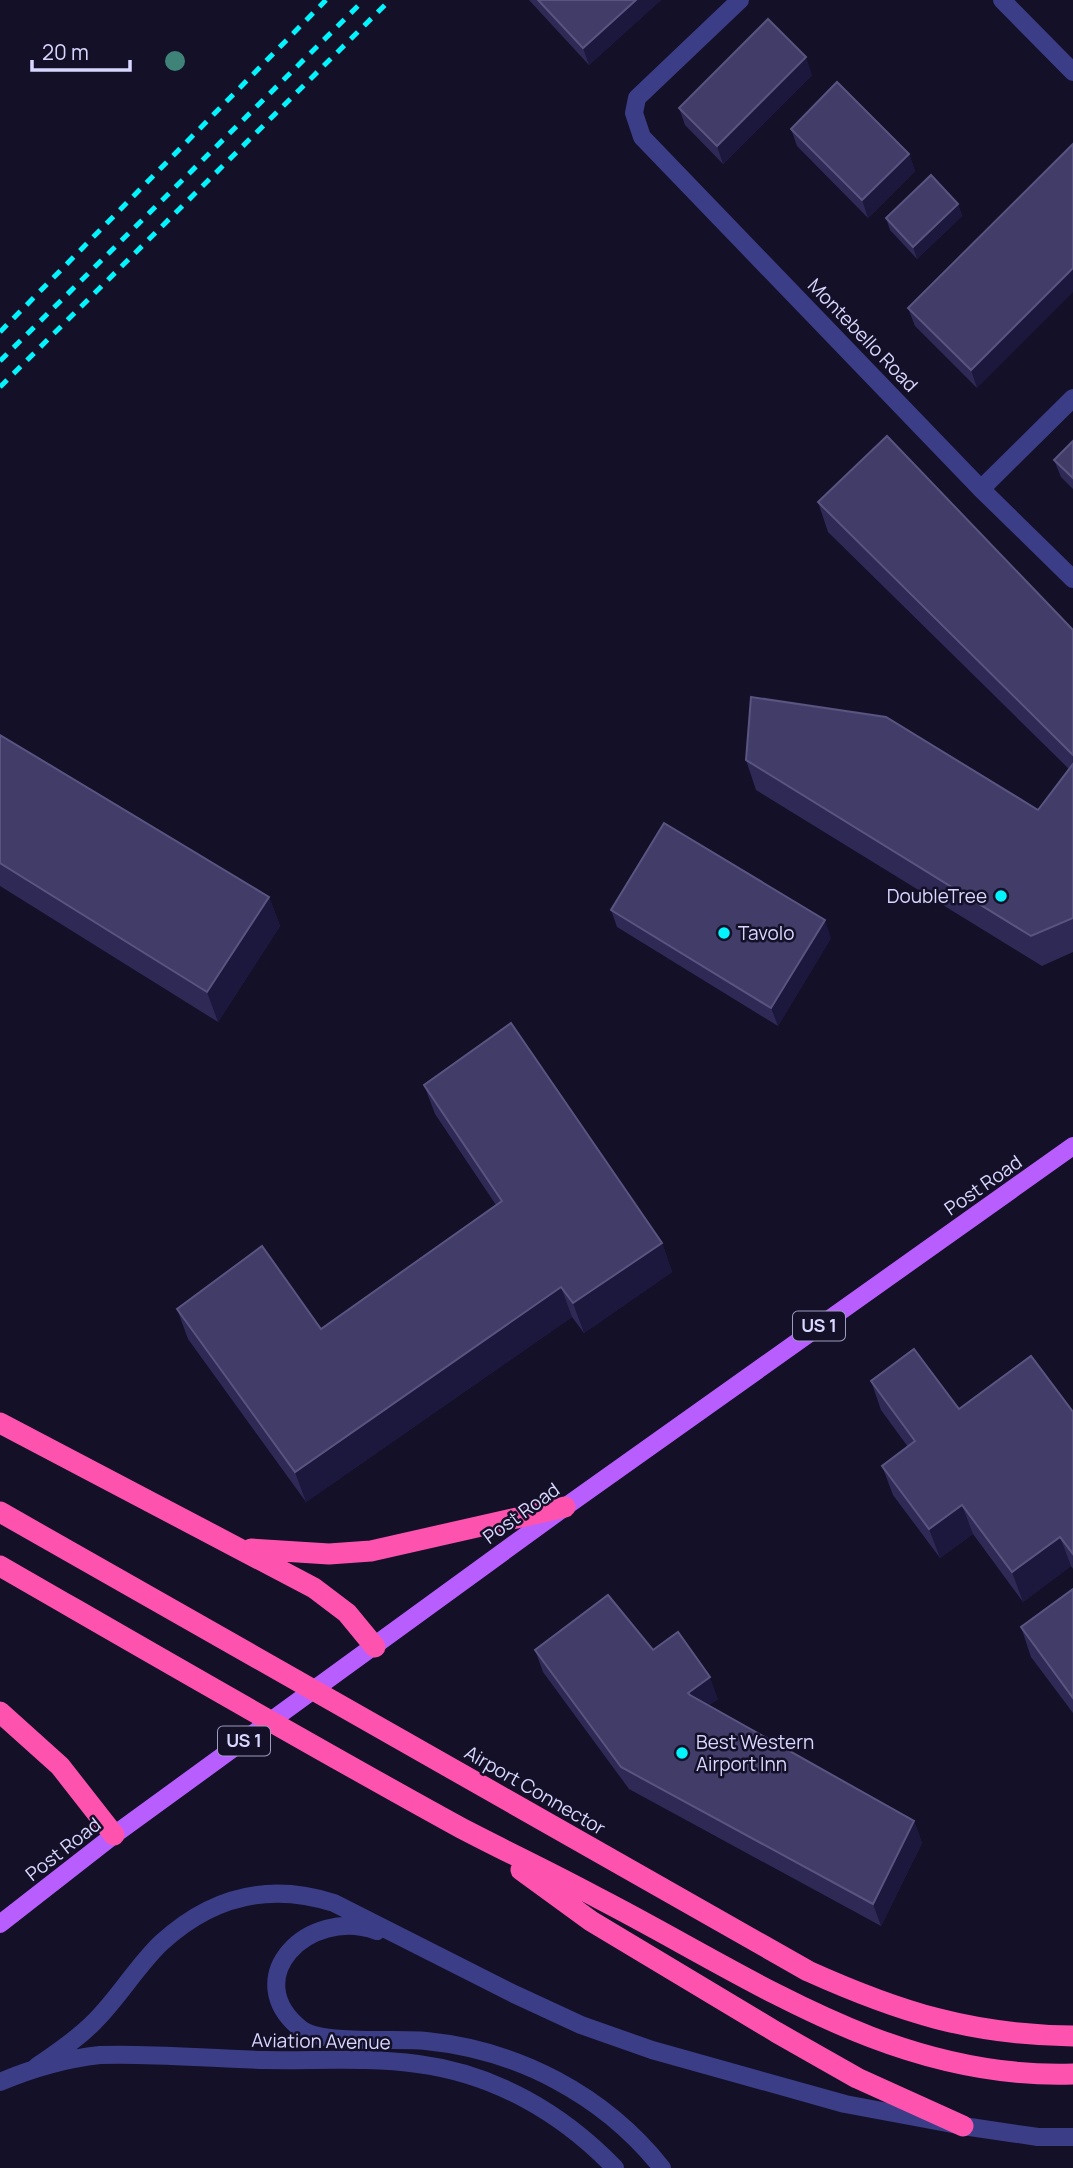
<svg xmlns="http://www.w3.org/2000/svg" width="1073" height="2168" font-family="Manrope,sans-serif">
<rect width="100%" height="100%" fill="#131028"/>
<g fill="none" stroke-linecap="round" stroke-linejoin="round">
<path stroke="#3b3d87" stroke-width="18" d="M377,1931c-70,-25 -139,48 -76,98 20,16 97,9 125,12 92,9 178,54 236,127
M36,2067c20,-14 42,-28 59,-46 24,-24 42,-55 66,-78 51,-47 108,-61 173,-40l180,91 67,31 71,25 193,54 118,22 75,11h35
M0,2082c33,-14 64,-23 100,-27 55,-2 109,4 164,5 51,1 104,-3 154,4 77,10 144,49 197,104"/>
<path stroke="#3b3d87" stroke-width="18" d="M740,0l-103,98 -3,15 8,24 339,352 92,90
M1002,0l71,72
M981,489l92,-91"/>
<path stroke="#b95efe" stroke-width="18" d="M0,1924l114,-89 451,-328 508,-361"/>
<path stroke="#fe52af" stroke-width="21" d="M0,1423l314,165 33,25 28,34
M0,1512l808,459c91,41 164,64 265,65
M251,1549l78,5 42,-3 194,-44
M0,1566c153,88 306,177 461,262 46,24 93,46 139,71 153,79 293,181 473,175
M0,1712l60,54 54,69
M521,1870l70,51 185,111 81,46 106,48"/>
<path stroke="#04f4fe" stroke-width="5" stroke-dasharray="10 9" stroke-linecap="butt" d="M0,332l326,-332
M0,361l364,-361
M0,387l390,-387"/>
</g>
<circle fill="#3e8278" cx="175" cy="61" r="10"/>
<path fill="#2f2956" d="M529,0h132l-72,65z
M812,75l-89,89 -38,-39 -6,-17z
M791,129l118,25 6,17 -47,47 -71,-72z
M1073,144l-96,244 -62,-62 -7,-18z
M958,204l4,12 -45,43 -27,-29 -4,-12z
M1073,441v48l-12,-12 -7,-17z
M818,502l255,128v322l-31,14 -286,-176 -10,-30 292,50 31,-41 -241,-237z
M0,735l269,162 11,29 -62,96 -218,-136z
M611,910l220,28 -53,88 -161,-99z
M424,1085l238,158 10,29 -88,61 -12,-16 -266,185 -118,-163 -11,-30 144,20 175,-124 -61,-91z
M871,1381l88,28 114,3v157l-2,-3 -48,36 -50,-68 -33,24 -47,-63 -11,-29 26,-19 -27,-37z
M1073,1589v124l-42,-56 -10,-30z
M535,1650h118l65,49 -9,6 205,116 8,22 -41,83 -252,-137 -86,-117z"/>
<path fill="#1c173c" d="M636,0h25l-72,65 -6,-17z
M806,57l6,18 -89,89 -6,-18z
M909,154l6,17 -47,47 -6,-18z
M958,204l4,12 -45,43 -4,-12z
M1073,268v24l-96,96 -6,-18z
M269,897l11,29 -62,96 -11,-30z
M825,920l6,18 -53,88 -7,-18z
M662,1243l10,29 -88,61 -11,-30z
M561,1287l11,30 -266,185 -11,-30z
M962,1505l11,29 -33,24 -11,-29z
M1060,1537l11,29 -48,36 -11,-30z
M710,1677l8,22 -22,16 -8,-22z
M914,1821l8,22 -41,83 -8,-22z"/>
<path fill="#413c68" stroke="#595480" stroke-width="2" d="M538,0h98l-53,48z
M768,19l38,38 -89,89 -38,-38z
M837,82l72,72 -47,46 -71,-71z
M1073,144v124l-102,102 -63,-62z
M931,175l27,29 -45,43 -27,-29z
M887,436l186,194v125l-255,-253z
M1073,441v37l-19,-18z
M751,697l135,20 152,93 35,-46v154l-42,18 -285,-176z
M0,735l269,162 -62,95 -207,-129z
M664,823l161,97 -54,88 -160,-98z
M511,1023l151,220 -89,60 -12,-16 -266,185 -118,-163 85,-63 59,83 181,-128 -78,-116z
M914,1349l45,60 72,-53 42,56v142l-13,-17 -48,35 -50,-67 -33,24 -47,-63 33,-25 -44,-60z
M1073,1589v109l-52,-71z
M608,1595l45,55 25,-18 32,45 -22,16 2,2 224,126 -41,83 -252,-137 -86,-117z"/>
<g fill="#04f4fe" stroke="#131028" stroke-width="2.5">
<circle cx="1001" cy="896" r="7"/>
<circle cx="724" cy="933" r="7"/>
<circle cx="682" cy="1753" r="7"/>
</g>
<g text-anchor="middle" stroke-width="5" stroke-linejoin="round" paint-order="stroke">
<g fill="#131028" stroke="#9e9bbe" stroke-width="2">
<rect x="793" y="1311.5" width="52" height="29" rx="5"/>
<rect x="218" y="1726.5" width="52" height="29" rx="5"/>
</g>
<g font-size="18" font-weight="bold" fill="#d9d7ff">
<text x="819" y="1332">US 1</text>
<text x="244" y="1747">US 1</text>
</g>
<g font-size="19" fill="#d9d7ff" stroke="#131028">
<text transform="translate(863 335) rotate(46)" y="7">Montebello Road</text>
<text transform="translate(983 1185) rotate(-35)" y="7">Post Road</text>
<text transform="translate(521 1513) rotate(-36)" y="7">Post Road</text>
<text transform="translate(535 1790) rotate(30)" y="7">Airport Connector</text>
<text transform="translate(63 1849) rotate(-38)" y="7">Post Road</text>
<text transform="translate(321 2041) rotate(1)" y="7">Aviation Avenue</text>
</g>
<g font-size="19" fill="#d9d7ff" stroke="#131028" text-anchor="start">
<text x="987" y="903" text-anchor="end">DoubleTree</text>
<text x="738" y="940">Tavolo</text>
<text x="696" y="1749">Best Western<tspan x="696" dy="22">Airport Inn</tspan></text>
</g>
</g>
<path d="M32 60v10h98v-10" fill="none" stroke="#d9d7ff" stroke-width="3.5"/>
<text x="42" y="60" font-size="21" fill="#d9d7ff" stroke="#131028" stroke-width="5" paint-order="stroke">20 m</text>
</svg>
